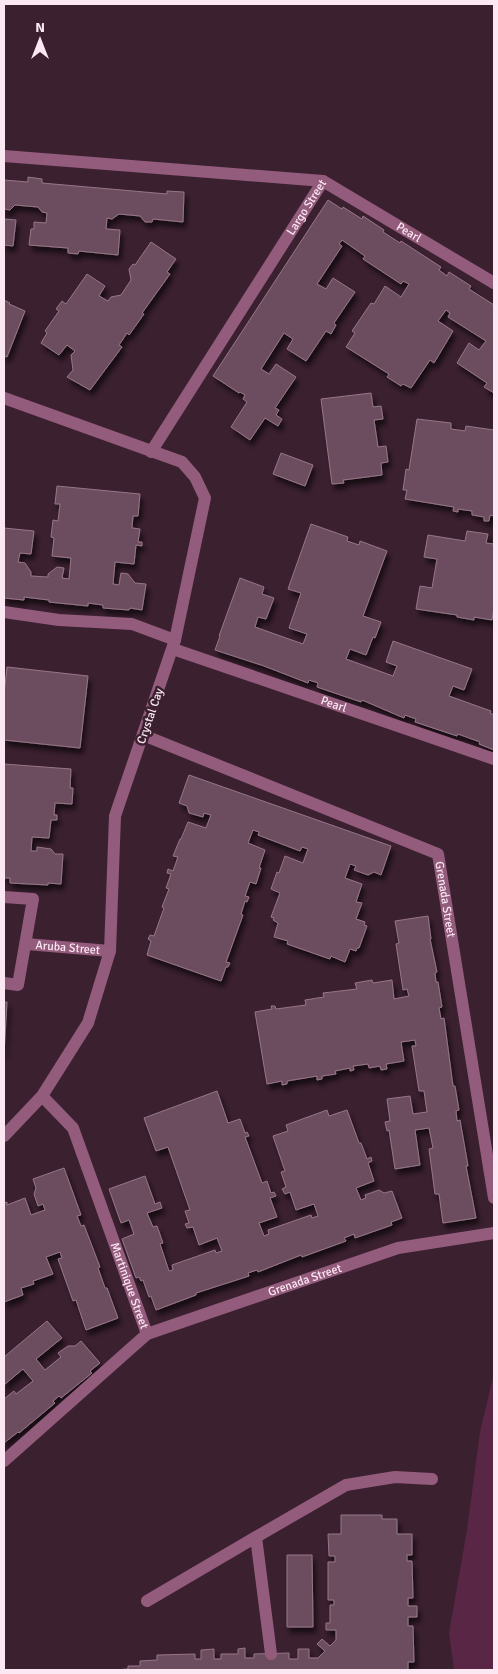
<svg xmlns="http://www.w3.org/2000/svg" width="498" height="1674" font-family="Signika,sans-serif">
<defs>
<filter id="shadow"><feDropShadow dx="3" dy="5.5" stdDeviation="2.5" flood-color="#0009"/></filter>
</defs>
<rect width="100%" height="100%" fill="#3b2030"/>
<path fill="#592646" d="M494,1373v297h-40l-5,-37 18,-103 13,-98z"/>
<path fill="#6c4e5f" stroke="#967688" filter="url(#shadow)" d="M28,177l14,2v4l125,11v-3l17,1 -1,30 -30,-3 -1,3h-7l-5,-6 -21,-2 -7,5 -5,-1 -1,11 14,1 -2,25 -39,-4 -1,3 -10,-1v-5l-39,-3 2,-16h3v-7l12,1 1,-10 -5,-1 -4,-5 -23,-2 -5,5 -6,-1v5v-34l24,2z
M328,200l14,9 1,-2 19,12 1,-3 21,14 -1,2 17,11 1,-2 40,26 -2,3 8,6 2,-4 22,14 -2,3 25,16v88l-10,-6 3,-4 -30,-20 12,-20 10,7 7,-9 -38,-24 2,-4 -4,-3 -8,11 15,10 -19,32 -4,-3 -19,28 -8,-4 -2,2 -14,-9 2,-3 -43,-27 9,-14 -3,-2 19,-28 3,1 11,-18 16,11 8,-13 -6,-3 -2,3 -38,-25 2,-3 -23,-16 -3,4 3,2 -25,38 9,5 7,-11 22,14 -21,31 2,2 -5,9 -5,-3 -20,30 -19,-12 6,-10 -9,-6 -23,36 8,5 7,-10 20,13 -21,31 4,2 -3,5 6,4 -4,7 -13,-8 -15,22 -19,-13 16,-25 -4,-3 2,-4 -5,-3 -1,1 -26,-17z
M4,219l12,1 -3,26 -9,-1z
M151,242l25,17 -9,13 3,2 -28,39 2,1 -15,21 -2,-2 -8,12 3,2 -32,43 -23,-13 6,-7 -2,-15 4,-4 -8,-6 -8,10 -18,-12 6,-10 -2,-2 14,-20 -3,-2 6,-8 4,3 21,-30 18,12 -6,10 9,5 3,-4 10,-2 10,-15 -2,-11 4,-5 2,1z
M4,300l6,3 -1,1 16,7 -18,46 -3,-1z
M371,393l2,14 8,-1 2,13 -9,1 4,27 8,-1 2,16 -7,1 1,12 -39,5 1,3 -12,1 -11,-85z
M417,419l34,4v6l14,2 1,-5 28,4v86l-4,-1 -1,6h-5v-4l-12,-2v-4l-14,-2v3l-5,-1 1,-4 -49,-8 2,-9h-4l3,-21 3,1z
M281,453l32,12 -8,21 -32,-12z
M57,486l83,8 -2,22h-5l-1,12 8,1 -2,13h4v4l-6,-1 -2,19 -19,-2 -2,22 6,1 2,-12 7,1 7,9 11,1 -4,26 -12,-2 -1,2 -26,-2v-3l-15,-2v3l-39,-4v-2l-25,-3v3l-20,-2v-70l30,3 -3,23 -11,-1 -2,9 7,1 6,9v4l17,1v-3l9,-7 7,1 -2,10 7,1 2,-21 -19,-2 2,-18 -3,-1 2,-17 5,1 2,-17h-5z
M311,524l37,13 -1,4 12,4 1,-4 27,10 -24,65 18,6 -6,16 -2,-1 -7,18 -16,-6 -4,10 47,17 4,-10 -11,-4 7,-21 79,28 -8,21 -11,-4 -4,10 42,15 -1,2 4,2v35l-15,-6 1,-2 -22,-8 -1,2 -42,-14 1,-3 -11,-4 -1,3 -42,-18 -1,2 -44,-15 1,-4 -9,-3 -1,3 -44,-17 -49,-16 5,-14h-1l21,-58 24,9 -2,7 12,4 -8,21 -8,-2 -3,10 48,17 4,-10 -18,-6 12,-35 -13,-4z
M467,531l21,3 -2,9 8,1v64l-2,12 -18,-3v3l-17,-3v-2l-41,-6 4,-23 12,2 5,-29 -13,-2 4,-22 37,6z
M7,667l81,9 -8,72 -76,-8v-46z
M4,764l67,5 -1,19h3l-1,16 -17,-1 -1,12h3v5h-6l-2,18 -17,-1 -1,14h6v-4l14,2 4,5h8l-2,30 -13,-1v2l-38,-2v-5h-6z
M189,775l202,71 -10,29 -7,-3 -6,3 -14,-5 2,-4 -6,-2 -5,14 17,6 -6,18 6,1 -6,16 9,3 -1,3 3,1 -8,22h-2l-1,3 -6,-2 -5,13 -14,-6 -1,3 -43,-15 1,-3 -14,-4 4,-14 -5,-3 1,-2 -3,-1 9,-24 -9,-4 6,-17 2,1 6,-17 18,7 5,-14 -6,-2 -2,4 -42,-16 1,-3 -6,-2 -5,13 17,7 -6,18h2l-5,16 -6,-2 -5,14 4,1 -2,5 -2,-1 -4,13 2,1 -17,47 4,1 -2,4h-2l-5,14 -74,-26 4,-14 -3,-2 2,-4 4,1 10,-28 -2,-1 7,-18 -3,-1 5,-14 -4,-1 1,-4 5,2 5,-14 -5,-1 7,-17h1l7,-17 18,6 5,-13 -7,-2 -1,4 -14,-4 -2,-7 -8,-3z
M428,916l3,23h-1l7,33 -2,1 1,9h2l4,25 -3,1 2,11 3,-1 9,68h2l4,24 -3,1 1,10 3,-1 8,46h-2l10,52 -33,5 -4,-29h-4l-6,-45 4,-1 -4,-20 -14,2 5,35 -25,4 -6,-39 -2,1 -2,-9 5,-1 -3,-22 23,-3 3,18 14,-2 -3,-21h-5l-7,-45h4l-1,-6 -14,2 3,19 -18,3 1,5 -6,1 -1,-4 -11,2 -1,-4 -15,2 1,4 -4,1v-3l-15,3 1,3 -14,2v3l-5,1v-4l-30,5v3l-5,1v-4l-15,3 -12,-72 17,-3 -1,-3h4l1,3 30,-4 -1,-5 19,-3 -1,-4 34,-4 -2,-6 17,-3 1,3 19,-3 2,19 15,-3 -2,-7 -4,1 -7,-46 3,-1 -4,-22z
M4,1002h3l-3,52z
M217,1091l11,32 12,-4 5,14 2,-1 2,4 -4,1 17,46 5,-2 4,12 3,-1 2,4 -6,2 7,19 -18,6 5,13 5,-2 -1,-4 43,-15 1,3 6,-2 -4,-12 -18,6 -6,-18 -5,2 -3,-5 4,-2 -5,-15 4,-1 -12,-35 15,-5 -2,-6 41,-15 2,6 18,-6 12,33h2l6,16 4,-2 1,4 -4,2 6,18 -18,7 5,12 5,-2 -1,-3 14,-5 5,3 8,-2 10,27 -11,4 1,3 -37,13 -1,-4 -10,4 2,3 -44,16 -1,-2 -43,17 -1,-2 -9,3 1,3 -53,17v2l-40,15 -5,-14 -2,1 -6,-17 -2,1 -2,-4 -3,1 -14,-39 12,-5 -5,-14 -8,3 -12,-34 36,-13 10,28 5,-2 2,6 -15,5 6,14 4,-1 6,17 -3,1 9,27 4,-1 -1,-5 43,-15 1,3 6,-2 -5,-13 -18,7 -6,-18 -6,1 -2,-4 4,-1 -4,-12 5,-1 -22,-63 -12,4 -12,-33z
M64,1168l17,47 -4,1 4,10 3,-1 16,42 -2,1 7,20h2l11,30 -32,12 -10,-30 -3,1 -15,-42 4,-1 -2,-6 -14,5 7,17 -20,7 1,3 -13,4 2,7 -19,7v-99l3,-1v3l18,-7 6,17 14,-5 -2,-6 -5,2 -4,-12 2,-6 -3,-9z
M47,1321l15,17 -26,21 9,11 16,-13 -3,-4 10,-7h7l6,-5 19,22 -10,8 2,2 -31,25 -2,-2 -6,5 2,2 -36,30 -1,-1 -14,11v-44l10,-8 2,3 17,-13 -10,-12 -19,16v-28z
M341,1515h41v4h15v15h15v21h-5v6h5l1,37h-5v8h9v11h-9v9h5l1,36h-6v8h-295l15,-1v-3h12v-5l17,-1v-5l38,-1v5h6v-9l13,-1v10h7v-5h17v-5l7,-1v10h9v-4l35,-1v6h9v-10h11v9h9l7,-7 -8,-7 5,-5 8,7 6,-6v-10h-10v-7h4v-18h4v-5h-6v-38h7v-6h-6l-1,-22h13z
M287,1555h25l1,72h-26z"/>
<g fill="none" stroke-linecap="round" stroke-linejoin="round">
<path stroke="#935b7c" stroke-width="12" d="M4,612l55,8 73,4 43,16
M4,897l29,2 -15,86 -14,-2
M147,1601l109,-64
M271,1654l-15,-117 90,-52 49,-8 37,2"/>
<g stroke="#935b7c" stroke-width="12">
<path id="s1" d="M4,156l319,25 171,102"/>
<path d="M4,398l178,64 13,15 10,21 -30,142 -60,176 -5,135 -22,72 -46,73 -38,40"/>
<path id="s2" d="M151,452l172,-271"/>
<path id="s3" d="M173,649l321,110"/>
<path id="s4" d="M143,735l295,119 56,344"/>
<path id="s5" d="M26,944l84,7"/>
<path id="s6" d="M42,1096l31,32 74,206"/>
<path id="s7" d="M4,1461l143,-127 251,-86 96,-15"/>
</g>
</g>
<g text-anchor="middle" stroke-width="5" stroke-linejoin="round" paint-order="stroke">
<g font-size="12" fill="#fbe8f2" stroke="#3b2030">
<text dy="4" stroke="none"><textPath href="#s2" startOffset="290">Largo Street</textPath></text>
<text dy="4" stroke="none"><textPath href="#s1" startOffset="420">Pearl</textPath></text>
<text dy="4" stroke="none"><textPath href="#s3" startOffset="170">Pearl</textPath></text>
<text transform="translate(150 716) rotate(-71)" y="4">Crystal Cay</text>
<text dy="4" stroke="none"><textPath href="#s4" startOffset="364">Grenada Street</textPath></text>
<text dy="4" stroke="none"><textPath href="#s5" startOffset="42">Aruba Street</textPath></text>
<text dy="4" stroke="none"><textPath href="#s7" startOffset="358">Grenada Street</textPath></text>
<text dy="4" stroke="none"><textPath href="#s6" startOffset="212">Martinique Street</textPath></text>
</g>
</g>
<rect width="498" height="1674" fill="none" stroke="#fbe8f2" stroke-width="10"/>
<g transform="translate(40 40)" stroke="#3b2030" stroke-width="4" paint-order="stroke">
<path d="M0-4L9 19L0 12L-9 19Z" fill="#fbe8f2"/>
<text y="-8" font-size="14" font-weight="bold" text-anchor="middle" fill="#fbe8f2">N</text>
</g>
</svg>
